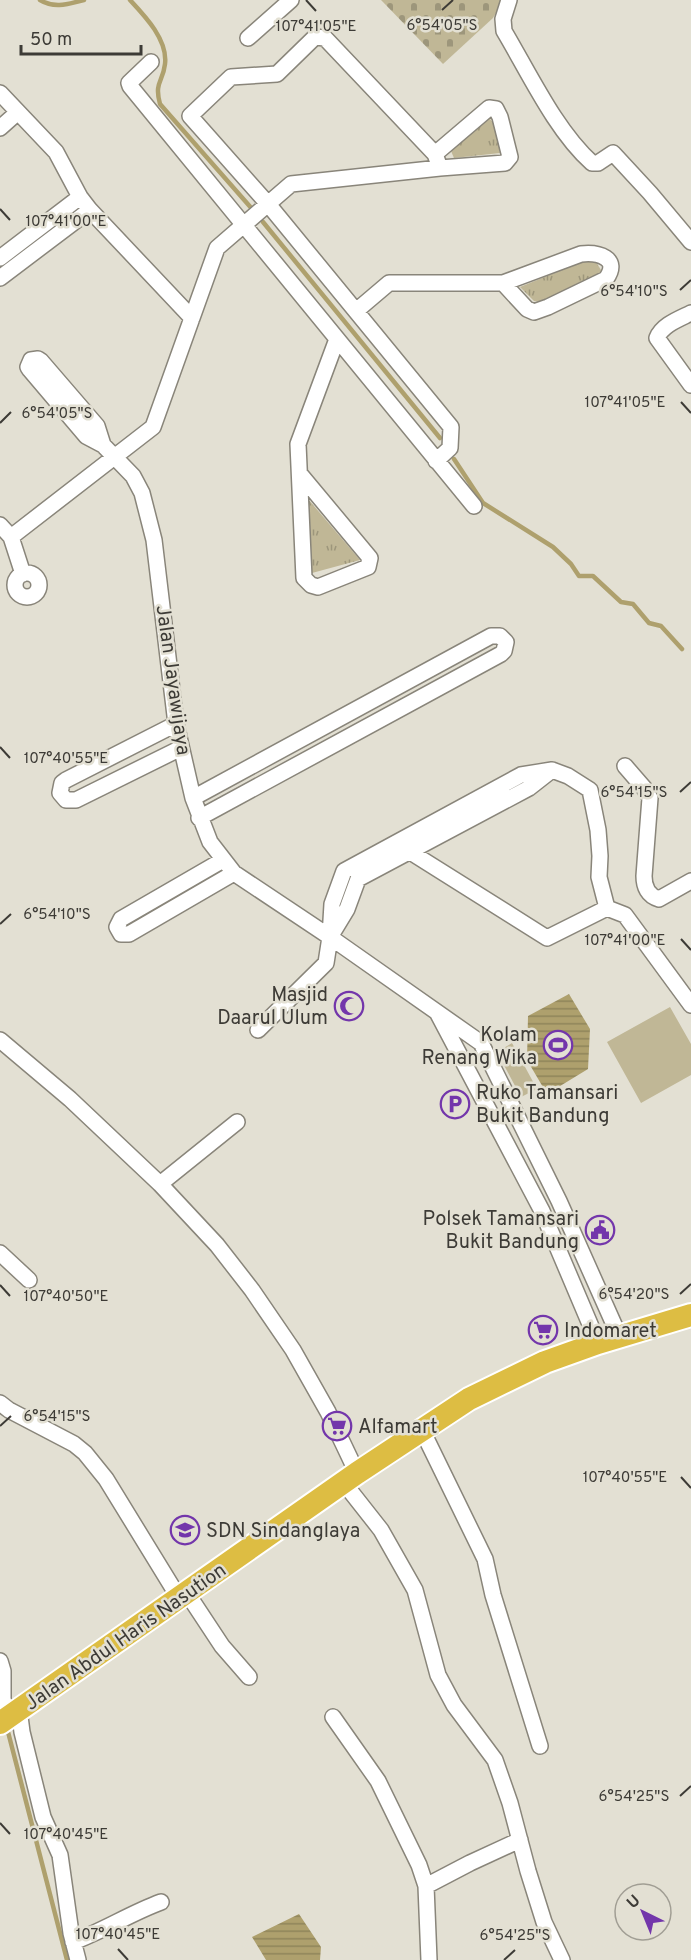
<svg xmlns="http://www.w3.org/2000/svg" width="691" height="1960" font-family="Overpass,sans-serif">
<defs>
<pattern id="grass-tufts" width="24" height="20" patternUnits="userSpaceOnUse" patternTransform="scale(1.5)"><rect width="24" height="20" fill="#c0b796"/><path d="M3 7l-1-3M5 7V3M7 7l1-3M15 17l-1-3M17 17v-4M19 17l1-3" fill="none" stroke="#9d967b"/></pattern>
<pattern id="cemetery-stones" width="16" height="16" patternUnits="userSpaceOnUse" patternTransform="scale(1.5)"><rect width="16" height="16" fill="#c0b796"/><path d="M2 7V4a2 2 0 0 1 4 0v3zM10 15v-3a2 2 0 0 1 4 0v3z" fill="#9d967b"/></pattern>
<pattern id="water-rules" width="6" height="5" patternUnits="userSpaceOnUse" patternTransform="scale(1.5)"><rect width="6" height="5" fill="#aea06d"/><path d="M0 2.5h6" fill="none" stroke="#8f845a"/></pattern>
</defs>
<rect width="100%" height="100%" fill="#e3e0d3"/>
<path fill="url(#grass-tufts)" d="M487,116l9,9 4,28 -46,5 -3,-7z
M589,259l7,3 5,8 -3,7 -57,25 -7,-1 -14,-14z
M308,499l52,61 -48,13z"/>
<path fill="url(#cemetery-stones)" d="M381,0h122l-10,18 -50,46z"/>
<path fill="#c0b796" d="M670,1007l21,37v31l-50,28 -34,-61z
M512,1043l25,46 -16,8 -24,-45z"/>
<path fill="url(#water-rules)" d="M569,994l21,35 -2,40 -41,25 -20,-34 1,-44z
M299,1914l22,33 -1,13h-54l-14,-23z"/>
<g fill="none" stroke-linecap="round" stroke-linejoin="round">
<path stroke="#aea06d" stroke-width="4.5" d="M40,0c15,9 28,4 44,0
M130,0c15,16 38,40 35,64 -2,18 -11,18 -5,40l93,106
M263,222l177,216
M454,459l29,44 70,44 18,17 8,12h14l28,26 12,2 16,19 12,3 21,23
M7,1728l60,232"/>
<g stroke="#89857a" stroke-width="18">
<path id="minor" d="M509,0l-6,19 1,12c25,42 52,100 88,132h6l15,-10 37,40 41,49
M248,38l43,-38
M151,62l-22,21 1,3 344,420
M0,93l56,59 24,45 10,13 102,108
M0,128l18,-16
M435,154l-110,-116 -10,-1 -38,37 -46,3 -41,39 78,88 183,223 -1,21 -14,13
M0,258l80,-61
M0,278l90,-68
M356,311l33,-28h114l78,-29c17,-2 40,4 25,25l-58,28 -14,5 -7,-3 -24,-26
M691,313c-12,6 -29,12 -34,25l34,47
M103,445l-6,-19 -56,-65 -3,-2 -7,1 -3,7 2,3 56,66 17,9 30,31 9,17 12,47 22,184 17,74 17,44 24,31 96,64 151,106 78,158 61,137
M300,474l70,84 -2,9 -50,20 -7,-2 -7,-7 -6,-134 39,-105
M0,525l11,12
M15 585a12 12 0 1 1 24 0a12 12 0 1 1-24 0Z
M23,574l-12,-37 142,-110 64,-179 74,-64 149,-16 65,-5 5,-6 -10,-40 -4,-8 -7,-1 -54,46 5,14
M176,724l-110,56 -4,3 -2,10 6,7h10l105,-52
M625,766l19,22 6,10 -6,78c0,11 4,20 15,23l32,-18
M552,770l-23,18 -171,91 -11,30 -17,28 2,-33 12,-33 177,-96z
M552,770l16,6 22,14 8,40 2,26 -1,21 8,31 18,7 66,90
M193,798l298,-162h9l6,6 -2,9 -3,3 -302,164
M404,848l143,90 60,-30
M223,860l-102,59 -4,8 4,7h8l105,-61
M438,1014l104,197 56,132
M258,1030l68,-67 4,-26
M0,1040l70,59 90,85 57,61 35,45 41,60 35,62 29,61
M160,1184l77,-62
M0,1253l29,27
M0,1403l9,7 65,34 11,9 21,26 73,119
M422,1430l63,129 8,36 47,151
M344,1483l37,47 34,60 23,85 16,30 41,55 15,43 18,68 16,51 18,38
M187,1593l35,53 27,31
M0,1661l3,10v28l5,18
M19,1709l3,23 21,85 17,38 11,78 7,27
M333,1717l45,64 41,84 7,21
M73,1942c30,-11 58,-29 88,-40
M429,1960l-3,-74 44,-23 50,-23"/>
</g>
<g stroke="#fff" stroke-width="26">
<path id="highway" d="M0,1723l357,-250 112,-74 76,-37 53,-19 93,-28"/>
</g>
<use href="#minor" stroke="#fff" stroke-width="15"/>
<use href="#highway" stroke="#ddbd43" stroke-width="22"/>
</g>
<path fill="none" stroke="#3d3b36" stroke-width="2" d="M306,0l10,11M442,10l11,-10M0,209l10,11M680,290l11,-10M681,402l10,11M0,423l11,-11M0,747l10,11M680,792l11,-10M0,924l11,-10M681,939l10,11M0,1285l10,11M680,1294l11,-10M0,1426l11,-10M681,1477l10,11M680,1796l11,-10M0,1823l10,11M118,1949l10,11M504,1960l11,-10"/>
<defs>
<g id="mosque-ring" transform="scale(1.5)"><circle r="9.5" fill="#e3e0d3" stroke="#7336ab" stroke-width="1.5"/><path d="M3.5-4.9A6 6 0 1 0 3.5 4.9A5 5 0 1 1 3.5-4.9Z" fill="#7336ab"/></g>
<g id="stadium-ring" transform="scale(1.5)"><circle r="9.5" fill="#e3e0d3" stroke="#7336ab" stroke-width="1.5"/><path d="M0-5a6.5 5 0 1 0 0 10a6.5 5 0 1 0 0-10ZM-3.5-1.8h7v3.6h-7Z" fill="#7336ab"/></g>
<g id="parking-ring" transform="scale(1.5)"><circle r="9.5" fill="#e3e0d3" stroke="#7336ab" stroke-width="1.5"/><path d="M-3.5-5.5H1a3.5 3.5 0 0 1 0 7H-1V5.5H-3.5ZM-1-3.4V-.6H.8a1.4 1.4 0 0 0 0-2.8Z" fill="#7336ab"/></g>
<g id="civic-ring" transform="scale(1.5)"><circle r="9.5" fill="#e3e0d3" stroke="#7336ab" stroke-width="1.5"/><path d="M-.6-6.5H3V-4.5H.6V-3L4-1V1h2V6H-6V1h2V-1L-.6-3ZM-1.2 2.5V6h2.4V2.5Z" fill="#7336ab"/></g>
<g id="supermarket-ring" transform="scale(1.5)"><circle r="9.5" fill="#e3e0d3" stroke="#7336ab" stroke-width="1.5"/><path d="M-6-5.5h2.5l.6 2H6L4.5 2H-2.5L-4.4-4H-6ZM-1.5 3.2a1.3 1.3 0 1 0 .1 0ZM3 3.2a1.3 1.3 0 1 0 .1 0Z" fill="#7336ab"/></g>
<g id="school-ring" transform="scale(1.5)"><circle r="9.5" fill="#e3e0d3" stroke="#7336ab" stroke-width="1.5"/><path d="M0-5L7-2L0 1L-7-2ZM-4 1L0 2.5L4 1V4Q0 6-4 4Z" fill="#7336ab"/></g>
</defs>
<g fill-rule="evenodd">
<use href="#mosque-ring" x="349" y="1006"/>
<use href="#stadium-ring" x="558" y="1045"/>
<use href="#parking-ring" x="455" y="1104"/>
<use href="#civic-ring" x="600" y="1230"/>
<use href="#supermarket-ring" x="543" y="1330"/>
<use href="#supermarket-ring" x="337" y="1426"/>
<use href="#school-ring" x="185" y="1530"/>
</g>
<g text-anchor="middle" stroke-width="5" stroke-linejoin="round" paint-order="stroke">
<g font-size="20" fill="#3d3b36" stroke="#e3e0d3">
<text transform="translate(174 680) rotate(82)" y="7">Jalan Jayawijaya</text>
<text transform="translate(125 1636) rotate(-35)" y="7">Jalan Abdul Haris Nasution</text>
</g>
<g font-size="20" fill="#3d3b36" stroke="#e3e0d3" text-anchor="start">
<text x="328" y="1001" text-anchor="end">Masjid<tspan x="328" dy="23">Daarul Ulum</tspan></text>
<text x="537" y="1041" text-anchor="end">Kolam<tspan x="537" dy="23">Renang Wika</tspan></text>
<text x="476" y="1099">Ruko Tamansari<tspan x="476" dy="23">Bukit Bandung</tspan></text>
<text x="579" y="1225" text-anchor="end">Polsek Tamansari<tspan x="579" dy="23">Bukit Bandung</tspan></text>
<text x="564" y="1337">Indomaret</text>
<text x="358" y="1433">Alfamart</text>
<text x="206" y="1537">SDN Sindanglaya</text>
</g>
</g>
<g font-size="15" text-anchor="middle" fill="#3d3b36" stroke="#e3e0d3" stroke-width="5" stroke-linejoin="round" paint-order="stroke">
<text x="442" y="30">6°54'05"S</text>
<text x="316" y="31">107°41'05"E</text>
<text x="66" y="226">107°41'00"E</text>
<text x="634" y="296">6°54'10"S</text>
<text x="625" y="407">107°41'05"E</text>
<text x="57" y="418">6°54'05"S</text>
<text x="66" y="763">107°40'55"E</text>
<text x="634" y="797">6°54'15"S</text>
<text x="57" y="919">6°54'10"S</text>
<text x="625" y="945">107°41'00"E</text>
<text x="634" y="1299">6°54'20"S</text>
<text x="66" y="1301">107°40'50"E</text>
<text x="57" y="1421">6°54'15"S</text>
<text x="625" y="1482">107°40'55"E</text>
<text x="634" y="1801">6°54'25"S</text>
<text x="66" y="1839">107°40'45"E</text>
<text x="118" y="1939">107°40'45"E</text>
<text x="515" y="1940">6°54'25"S</text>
</g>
<g transform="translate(643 1912) rotate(317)"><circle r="28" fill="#e3e0d3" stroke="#a19e94" stroke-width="1.5"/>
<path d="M0-4.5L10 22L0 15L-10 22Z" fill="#7336ab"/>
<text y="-9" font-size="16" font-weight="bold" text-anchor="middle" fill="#3d3b36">U</text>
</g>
<path d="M21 45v9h120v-9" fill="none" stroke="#3d3b36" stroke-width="3"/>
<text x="30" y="45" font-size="18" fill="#3d3b36" stroke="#e3e0d3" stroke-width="4.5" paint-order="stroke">50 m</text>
</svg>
